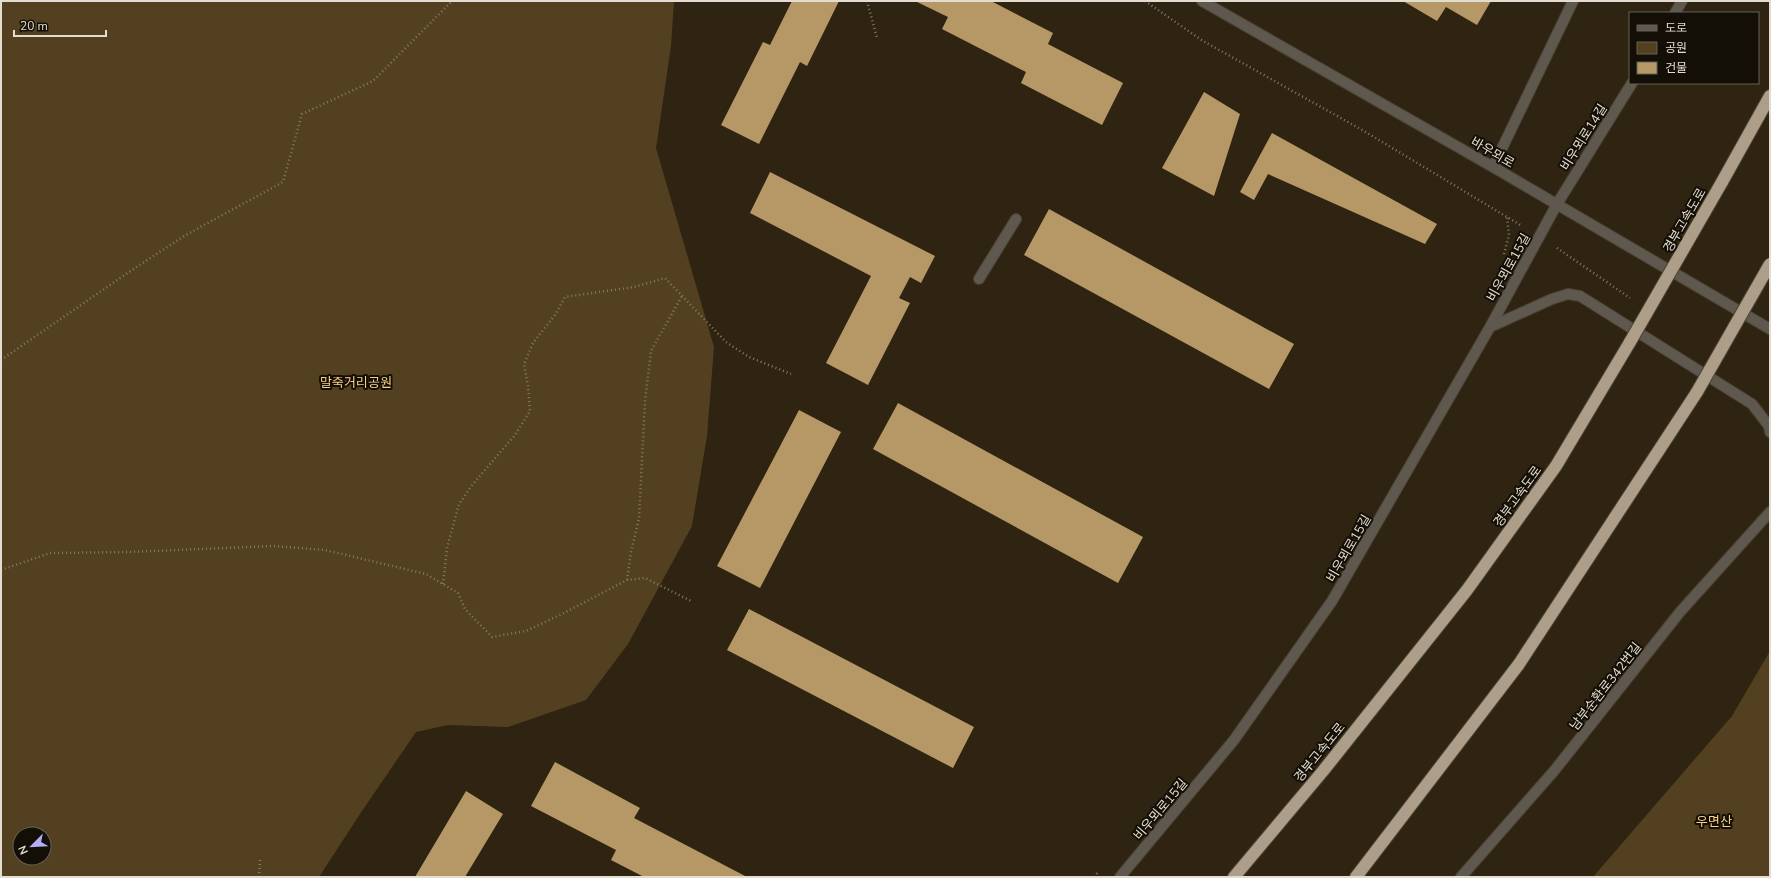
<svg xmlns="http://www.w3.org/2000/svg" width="1771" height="878" font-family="'Nunito Sans','Noto Sans KR',sans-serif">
<rect width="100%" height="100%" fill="#2f2411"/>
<path fill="#534021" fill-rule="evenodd" d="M1,1h673l-3,45 -15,102 58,199 -7,89 -15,90 -64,118 -42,56 -78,27 -60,-2 -32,7 -54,79 -43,66h-318zM20,834h24v24h-24z
M1770,651v226h-177l139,-161z"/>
<path fill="#b69867" d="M792,1h47l-32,65 -7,-4 -41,82 -38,-19 42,-83 7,3z
M915,1h76l62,32 -5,11 75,39 -21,42 -81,-42 5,-11 -84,-43 6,-12z
M1403,1h88l-14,24 -31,-18 -9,14z
M1204,92l36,22 -26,82 -52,-28z
M1272,133l165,91 -12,20 -157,-70 -14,26 -14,-8z
M770,172l165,84 -14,27 -11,-6 -11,21 11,5 -42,82 -42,-22 45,-87 -121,-63z
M1049,209l245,135 -25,45 -245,-134z
M898,403l245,134 -25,46 -245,-134z
M799,410l42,22 -81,156 -43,-22z
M749,609l225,118 -21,41 -226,-118z
M555,762l85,46 -6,10 113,59h-103l-33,-17 5,-10 -85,-44z
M466,791l37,23 -38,63h-50z"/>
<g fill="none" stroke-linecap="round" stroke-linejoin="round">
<g stroke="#4c4130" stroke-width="12">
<path id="minor" d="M1202,1l291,166 277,162
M1675,13l7,-12
M1493,167l80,-166
M979,279l37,-60
M1490,327l62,-28 16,-5 12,2 172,108 17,22 1,6
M1120,877l114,-137 98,-139 158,-274 67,-123 75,-121
M1461,877l93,-106 126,-159 90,-100"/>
</g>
<g stroke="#4c4130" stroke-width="14">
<path id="highway" d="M1722,182l48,-86
M1234,877l89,-106 144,-181 89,-124 74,-124
M1356,877l163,-213 178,-272"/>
</g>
<path stroke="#837a6b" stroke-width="2.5" stroke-dasharray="1 3" stroke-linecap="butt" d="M867,1l10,37
M1145,1l58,40 161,90 158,95
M1557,248l73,50
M1504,254l5,-19 -2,-18
M1,360l128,-88 55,-36 99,-54 19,-68 71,-33 79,-80
M1,570l49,-17 79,-1 145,-6 51,4 101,24 32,19 7,16 27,28 34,-6 36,-17 65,-34 18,-2 48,24
M627,580l4,-28 8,-34 6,-117 6,-50 31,-55
M443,584l4,-36 12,-44 14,-20 42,-49 15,-24 -2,-25 -4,-22 9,-21 22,-28 10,-18 69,-10 31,-9 61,64 23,15 42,17
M259,877l1,-17
M1094,877l5,-6"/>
<use href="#minor" stroke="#5e584f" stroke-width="10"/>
<use href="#highway" stroke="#ac9e88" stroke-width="12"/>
<g stroke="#4c4130" stroke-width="14" stroke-linecap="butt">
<path id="highway-bridge" d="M1630,342l92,-160
M1697,392l73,-128"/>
</g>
<use href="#highway-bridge" stroke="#ac9e88" stroke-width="12"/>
</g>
<g text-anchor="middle" stroke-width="4" stroke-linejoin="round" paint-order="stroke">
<g font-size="13" fill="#e3dcd0" stroke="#130e06">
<text transform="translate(1583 137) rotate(-58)" y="5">비우뫼로14길</text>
<text transform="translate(1493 152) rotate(30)" y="5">바우뫼로</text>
<text transform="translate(1684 220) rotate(-60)" y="5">경부고속도로</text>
<text transform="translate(1508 267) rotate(-61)" y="5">비우뫼로15길</text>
<text transform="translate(1517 496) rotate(-54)" y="5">경부고속도로</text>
<text transform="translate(1348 548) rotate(-60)" y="5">비우뫼로15길</text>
<text transform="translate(1605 686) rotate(-52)" y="5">남부순환로342번길</text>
<text transform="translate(1319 752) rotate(-51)" y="5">경부고속도로</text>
<text transform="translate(1160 809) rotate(-50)" y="5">비우뫼로15길</text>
</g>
<g font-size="13" fill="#fccf85" stroke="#130e06">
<text x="356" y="387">말죽거리공원</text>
<text x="1714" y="826">우면산</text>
</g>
</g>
<rect width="1771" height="878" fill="none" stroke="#e3dcd0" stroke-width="4"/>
<rect x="1629" y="12" width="130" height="72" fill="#130e06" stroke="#666057"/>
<rect x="1637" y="25" width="20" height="6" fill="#5e584f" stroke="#666057"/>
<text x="1665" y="32" font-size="12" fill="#e3dcd0">도로</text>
<rect x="1637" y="42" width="20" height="12" fill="#534021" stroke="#666057"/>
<text x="1665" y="52" font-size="12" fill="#e3dcd0">공원</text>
<rect x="1637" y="62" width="20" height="12" fill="#b69867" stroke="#666057"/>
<text x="1665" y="72" font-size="12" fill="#e3dcd0">건물</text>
<g transform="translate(32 846) rotate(246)"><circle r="19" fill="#130e06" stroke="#666057"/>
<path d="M0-3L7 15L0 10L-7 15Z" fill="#b5acf8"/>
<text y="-6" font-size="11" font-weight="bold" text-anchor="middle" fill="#e3dcd0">N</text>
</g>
<path d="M14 30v6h92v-6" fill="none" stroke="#e3dcd0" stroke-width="2"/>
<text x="20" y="30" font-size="12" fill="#e3dcd0" stroke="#130e06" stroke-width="3" paint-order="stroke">20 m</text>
</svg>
